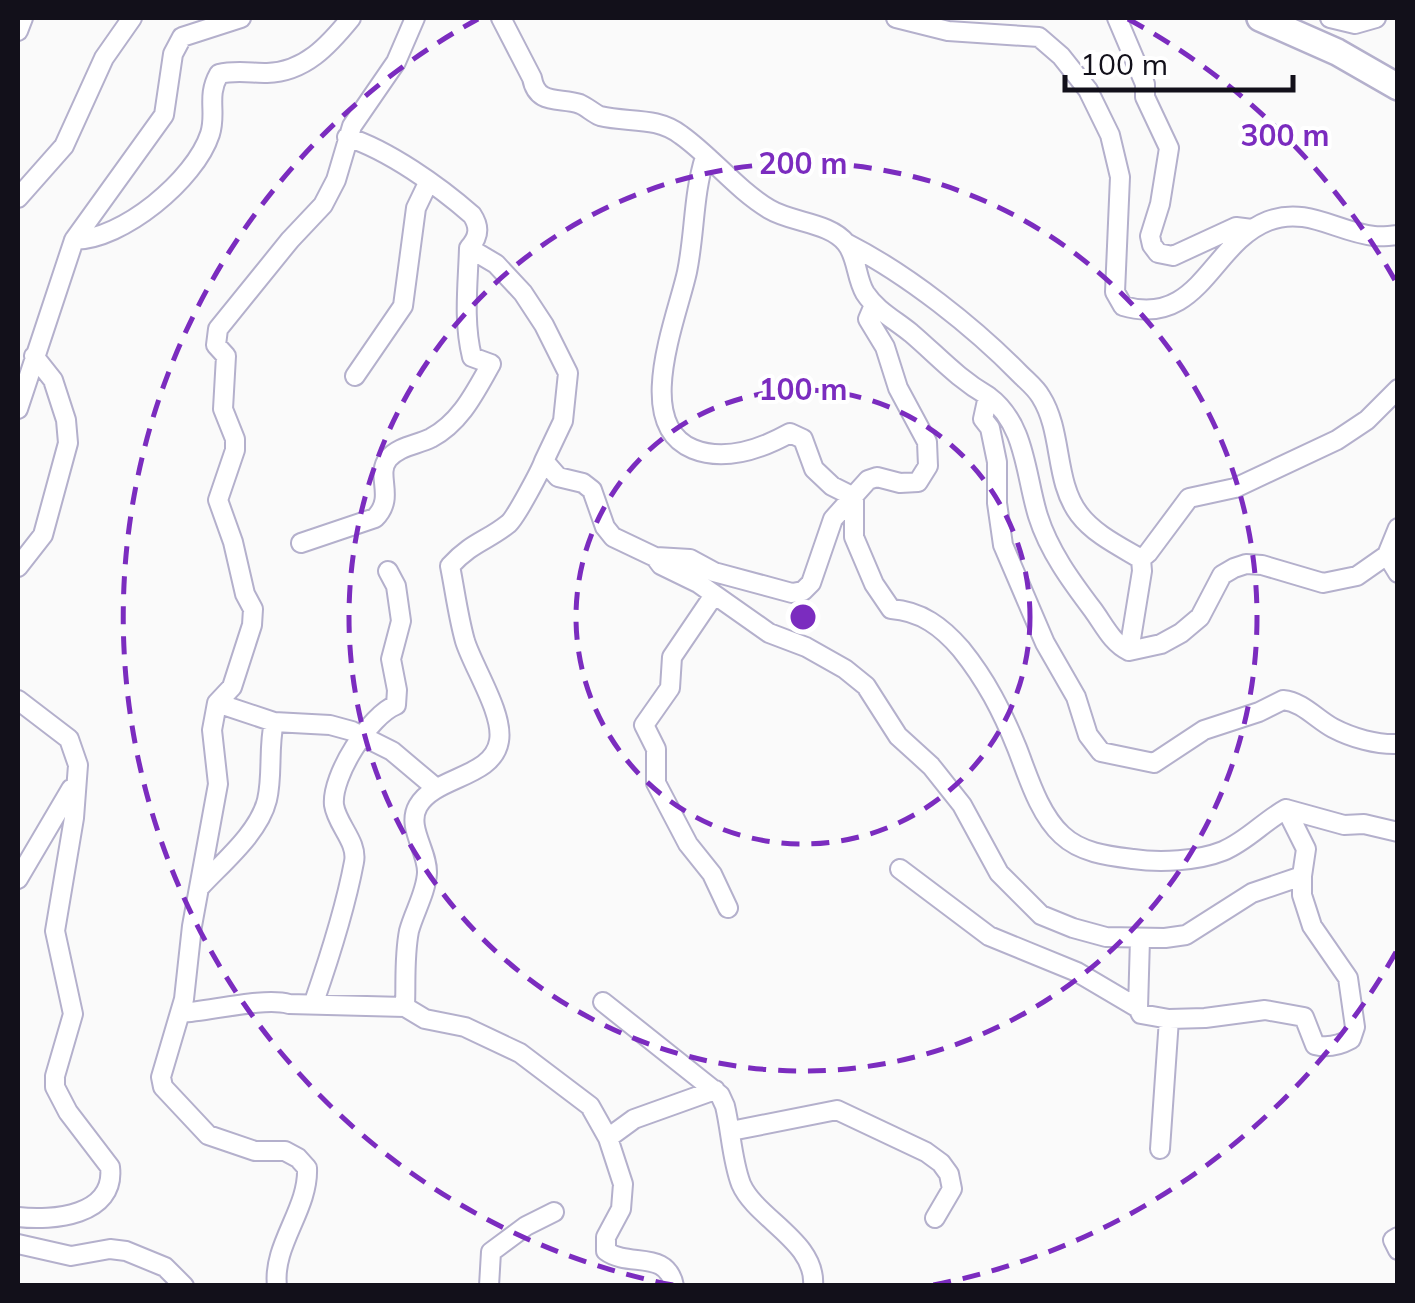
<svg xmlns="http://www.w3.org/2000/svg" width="1415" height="1303" font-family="Mulish,sans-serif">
<rect width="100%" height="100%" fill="#fafafa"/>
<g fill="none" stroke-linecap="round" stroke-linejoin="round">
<g stroke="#b4b0cc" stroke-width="22">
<path id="street" d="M501,18l31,60c5,28 28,19 48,26 7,3 13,9 20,12 28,7 56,0 81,19 31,22 55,54 88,74 23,14 60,13 77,34 11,13 10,35 19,50 11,17 30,27 46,40 27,23 46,45 77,63l-5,23 7,9 7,34v41l6,42 42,98 31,54 12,38 13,17 53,11 50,-33 55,-18 24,-12c20,2 33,19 50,28 19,10 44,17 65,16
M896,18l52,13 91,6 22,19 27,34 22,45 10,42 -5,115 8,14c77,22 88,-63 145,-85 39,-15 69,11 106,15 8,1 16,0 24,-1
M1117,18l28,66v13l24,51 -9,56 -10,32 2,9 6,8 15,3 63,-29 16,2
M1330,18l25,6 21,-6
M18,31l5,-13
M347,137c41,13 92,49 125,78 8,12 7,22 -3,33l27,16 27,29 21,32 24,48 -5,48 -19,40
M705,157c-12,38 -10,76 -18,115 -10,46 -55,152 6,177 32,13 68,0 97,-16l13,6 11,30 18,17 22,11v40l20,47 17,25c30,2 51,18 70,40 25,31 41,62 56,99 11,28 22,66 45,87 19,18 47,21 71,24 27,4 65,2 90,-8 24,-10 41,-30 63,-42l58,16 20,-1 34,8
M18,198l46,-52 40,-88 28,-40
M74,240l90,-125 9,-61 9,-17 59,-19
M848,244c59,30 126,83 172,130 8,8 16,14 21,23 22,35 13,84 38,117 15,20 40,32 62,45l7,-6 41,-55 46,-10 102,-48 30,-20 31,-31
M355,376l48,-70 13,-98 12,-25
M988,396c38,28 37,78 50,120 11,35 33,65 55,94 11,15 19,33 36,41l32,-7 20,-11 19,-16 22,-42 12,-7 12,-4 16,1 61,18 34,-7 30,-21 11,-27
M18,409l56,-169c48,0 121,-60 136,-106 7,-22 -4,-37 9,-60 16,-4 32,-1 48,-1 38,-1 62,-28 84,-55
M301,543l74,-25c21,-21 0,-42 13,-59 11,-13 29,-14 43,-21 30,-16 44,-46 60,-74l-19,-7c-9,-36 -4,-73 -3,-109
M1387,555l11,18
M656,557l34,2 24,13 78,21 11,-2 8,-8 22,-64 35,-39 9,-3 23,6 18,-1 10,-16 -1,-24 -29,-54 -13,-41 -17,-28 6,-14
M18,567l25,-32 25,-92 -2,-23 -13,-40 -19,-24
M714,595l-42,62 -2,31 -26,37 12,24v34l32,61 24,30 16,34
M1129,651l13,-80 -1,-12
M18,700l51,39 9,26 -4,53 -19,113 18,83 -18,62v11l13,25 42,55c6,49 -58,54 -92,50
M217,703l57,19 56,3 22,6 40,20 44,37
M900,869l89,67 88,36 61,36
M18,879l53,-90
M200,887c22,-24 59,-54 67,-87 6,-25 1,-52 7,-78
M1140,939l-2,69 3,6 28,5 36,-1 60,-8 39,7 11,28c12,3 25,0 36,-6l4,-12 -7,-49 -36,-52 -10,-31v-19
M314,1002c16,-46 31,-92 40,-140 4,-20 -17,-37 -20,-57 -3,-29 36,-90 62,-100l1,-15 -6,-31 10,-38 -5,-35 -8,-15
M603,1002l117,93 5,11c6,25 7,55 16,78 15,35 76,58 72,102
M181,1013c30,-2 83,-16 108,-9l116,3
M731,1131l106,-21 89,42 15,11 8,11 3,15 -17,29
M608,1138l26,-19 81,-29
M1160,1149l9,-130
M1398,1237l-5,3 5,10
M18,1244l53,12 39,-7 16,2 39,16 19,19
M277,1286c-5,-41 32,-77 30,-118l-9,-10 -13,-7h-30l-47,-16 -45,-48 -2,-10 23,-78 8,-73 26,-142 -6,-54 5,-27 15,-16 20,-62 1,-16 -8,-15 -12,-52 -15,-42 17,-50v-11l-12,-30 3,-53 -10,-11 2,-16 72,-89 33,-35 13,-25 16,-54 44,-64 19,-44
M489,1286l2,-34 35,-26 28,-14
M674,1286c-7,-37 -45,-18 -68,-35v-14l15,-28 2,-25 -15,-46 -18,-32 -70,-53 -55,-26 -40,-8 -20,-12c1,-26 -1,-50 4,-76 5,-19 17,-38 18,-58 1,-22 -21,-46 -9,-67 17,-30 75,-28 81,-65 5,-27 -26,-74 -34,-100 -7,-25 -10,-50 -15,-75 22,-24 37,-25 58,-42 7,-5 33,-54 36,-63l14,16 25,6 9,7 13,37 8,10 42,20 6,8 37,18 71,50 37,14 39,22 21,17 32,50 33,30 31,39 37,68 42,42 32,13 33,9 59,1 21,-3 66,-42 50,-17 4,-27 -20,-40"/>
</g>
<g stroke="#b4b0cc" stroke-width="30">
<path id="primary" d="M1260,18l77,34 61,35"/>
</g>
<use href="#street" stroke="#fff" stroke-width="18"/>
<use href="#primary" stroke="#fff" stroke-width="25"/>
</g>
<g fill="none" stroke="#7b2cbf" stroke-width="5" stroke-dasharray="18 12">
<circle cx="803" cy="617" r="227"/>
<circle cx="803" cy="617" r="454"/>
<path d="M1396 952A681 681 0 0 1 933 1285M673 1285A681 681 0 0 1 478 19M1128 19A681 681 0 0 1 1396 282"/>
</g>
<circle cx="803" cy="617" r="15" fill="#7b2cbf" stroke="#fff" stroke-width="5"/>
<g font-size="30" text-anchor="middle" font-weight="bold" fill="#7b2cbf" stroke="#fff" stroke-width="8" stroke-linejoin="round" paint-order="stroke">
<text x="1285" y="146">300 m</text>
<text x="803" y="174">200 m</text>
<text x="803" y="400">100 m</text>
</g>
<rect width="1415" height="1303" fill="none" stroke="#12101a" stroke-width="40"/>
<path d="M1065 75v15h228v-15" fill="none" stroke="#12101a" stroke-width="5"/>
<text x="1080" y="75" font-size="30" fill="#12101a" stroke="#ffffff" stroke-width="8" paint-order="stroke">100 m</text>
</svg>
